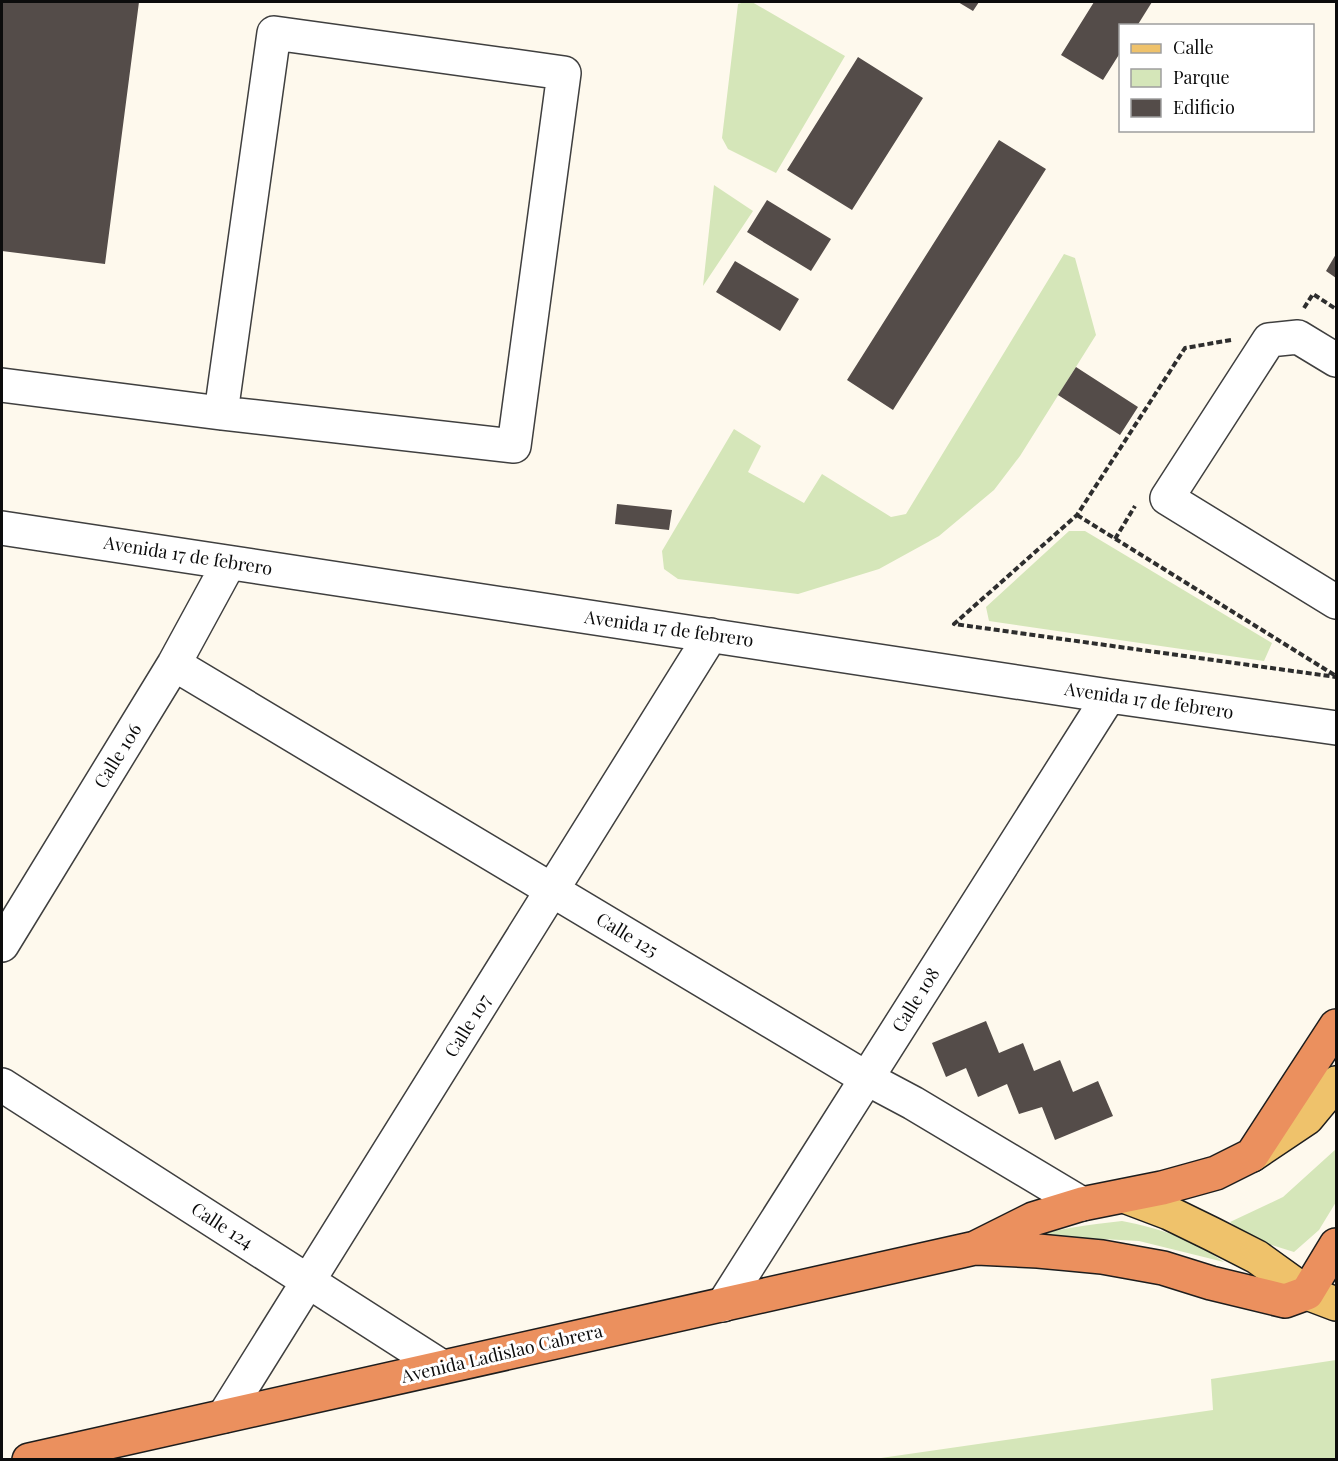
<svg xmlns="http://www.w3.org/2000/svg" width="1338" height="1461" font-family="'Playfair Display',serif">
<rect width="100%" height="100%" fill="#fef9ed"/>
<path fill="#d5e6b9" d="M745,2h7l93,54 -69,117 -48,-24 -6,-11 16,-134z
M714,185l39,26 -50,75z
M1064,254l11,4 21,77 -76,121 -26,34 -55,46 -60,33 -81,25 -120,-15 -14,-10 -2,-18 72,-122 27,17 -13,26 56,31 18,-29 69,43 15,-3z
M1069,531h16l187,112 -8,18 -275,-40 -3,-14z
M1336,1149v53l-17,28 -25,22 -42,-13 -22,-17 53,-25z
M1122,1221c40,8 68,17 102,41l-85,-21 -75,-4 -41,4c31,-13 65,-16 99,-20z
M1336,1360v99h-462l339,-49 -2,-31z"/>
<path fill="#544c49" d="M2,2h137l-34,262 -103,-13z
M958,2h21l-6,9z
M1094,2h58l-15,24h-17v27l-17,27 -42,-25z
M858,57l65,41 -71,112 -65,-40z
M999,140l47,29 -153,241 -46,-30z
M767,200l64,39 -20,32 -64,-39z
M1336,254v24l-10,-7z
M735,261l64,38 -19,32 -64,-39z
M1076,367l62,40 -18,28 -62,-40z
M617,504l55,6 -3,20 -54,-6z
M986,1021l13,32 24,-10 11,28 26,-11 13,32 25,-11 15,35 -58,24 -13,-33 -23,7 -12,-30 -29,13 -12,-29 -20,9 -14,-34z"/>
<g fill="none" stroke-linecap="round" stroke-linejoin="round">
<g stroke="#3f3f3f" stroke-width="36">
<path id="minor" d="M1336,360l-38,-23 -29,3 -102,158 169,104
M2,385l219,28 293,33 50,-373 -290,-40 -53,380
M2,528l1107,168 227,32
M174,664l692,414 47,25 169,101
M2,945l172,-281 55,-101
M2,1085l440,282
M723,1305l386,-609
M224,1416l487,-781"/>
</g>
<g stroke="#1d1d1d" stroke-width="36">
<path id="major" d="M1252,1155l55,-37 29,-35
M1124,1196l45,17 43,21 45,23 50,36 29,11"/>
</g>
<g stroke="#1d1d1d" stroke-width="36">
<path id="highway" d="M977,1248l61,3 64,6 61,11 48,15 74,18 22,-8 29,-48
M29,1460l946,-212 58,-29 49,-15 80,-16 54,-15 36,-18 84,-129"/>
</g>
<path stroke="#2e2e2e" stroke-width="4" stroke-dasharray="6 3" stroke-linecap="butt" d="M1304,308l9,-14 23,15
M1231,340l-46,8 -108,167 -123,109 382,53
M1077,515l259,161
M1115,539l20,-33"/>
<use href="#minor" stroke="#fff" stroke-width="33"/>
<use href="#major" stroke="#efc26b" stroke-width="33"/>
<use href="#highway" stroke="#eb905e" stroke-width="33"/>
</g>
<g text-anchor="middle" stroke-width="6" stroke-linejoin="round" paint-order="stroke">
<g font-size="18" fill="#0c0c0c" stroke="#fff">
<text transform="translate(188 556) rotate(9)" y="6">Avenida 17 de febrero</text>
<text transform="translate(669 629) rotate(8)" y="6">Avenida 17 de febrero</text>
<text transform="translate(1149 701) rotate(8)" y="6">Avenida 17 de febrero</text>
<text transform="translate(118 756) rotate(-58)" y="6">Calle 106</text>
<text transform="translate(627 935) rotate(31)" y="6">Calle 125</text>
<text transform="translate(916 1000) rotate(-58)" y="6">Calle 108</text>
<text transform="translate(468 1026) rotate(-58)" y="6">Calle 107</text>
<text transform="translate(222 1226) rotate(33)" y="6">Calle 124</text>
<text transform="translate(502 1354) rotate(-13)" y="6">Avenida Ladislao Cabrera</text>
</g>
</g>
<rect width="1338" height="1461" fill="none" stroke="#0c0c0c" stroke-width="6"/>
<rect x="1119" y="24" width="195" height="108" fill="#ffffff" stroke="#9e9e9e" stroke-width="1.5"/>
<rect x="1131" y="44" width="30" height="9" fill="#efc26b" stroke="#9e9e9e" stroke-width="1.5"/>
<text x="1173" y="54" font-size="18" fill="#0c0c0c">Calle</text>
<rect x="1131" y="69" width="30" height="18" fill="#d5e6b9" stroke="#9e9e9e" stroke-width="1.5"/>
<text x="1173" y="84" font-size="18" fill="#0c0c0c">Parque</text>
<rect x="1131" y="99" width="30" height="18" fill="#544c49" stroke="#9e9e9e" stroke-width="1.5"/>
<text x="1173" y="114" font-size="18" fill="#0c0c0c">Edificio</text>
</svg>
